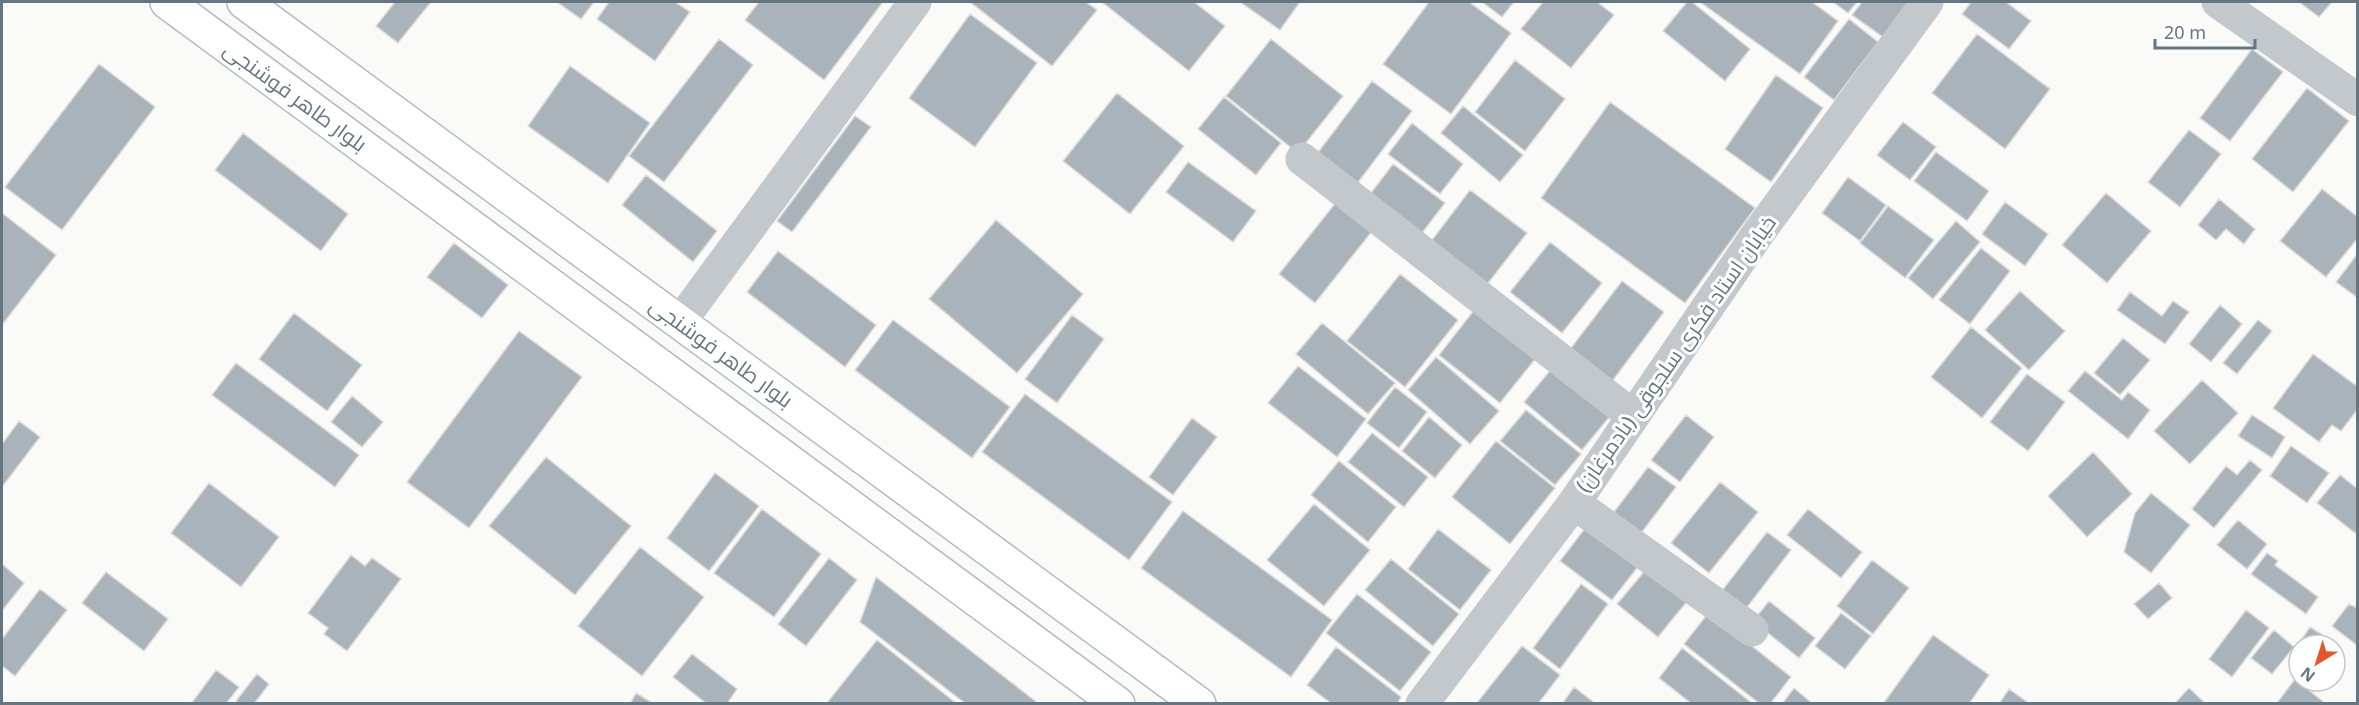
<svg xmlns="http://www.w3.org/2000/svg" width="2359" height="705" font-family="'Noto Sans',Cairo,sans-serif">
<rect width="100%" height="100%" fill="#fafaf8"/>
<path fill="#aab3b9" stroke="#dcdcda" stroke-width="1.5" d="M395,2h36l-33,41 -22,-17z
M557,2h37l-13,17z
M609,2h66l15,10 -35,49 -58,-42z
M759,2h124l-59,78 -79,-60z
M970,2h116l11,8 -45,56z
M1102,2h92l31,24 -36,45z
M1240,2h60l-20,28z
M1429,2h40l42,31 -60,81 -68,-50z
M1482,2h32l-12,15z
M1543,2h54l17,13 -43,53 -50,-39z
M1687,2h5l58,47 -25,32 -62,-50z
M1700,2h112l26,19 -38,53z
M1833,2h24l-9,11z
M1862,2h58l-30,40 -38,-27z
M1971,2h35l25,19 -22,28 -47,-35z
M2299,2h33l-13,15z
M970,14l67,49 -62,84 -66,-49z
M1849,19l29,23 -44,58 -30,-23z
M1977,34l73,55 -45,60 -73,-56z
M719,39l34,26 -89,117 -35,-26z
M1271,39l72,57 -45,57 -72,-57z
M2252,49l31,23 -53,69 -30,-23z
M1515,60l50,39 -40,52 -50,-39z
M99,64l56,43 -93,123 -57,-43z
M570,66l80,57 -42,60 -80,-57z
M1776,75l47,33 -52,74 -46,-33z
M1372,81l40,30 -59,78 -40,-30z
M2307,88l42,33 -56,71 -41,-33z
M1117,93l67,53 -54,68 -67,-53z
M1224,97l57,46 -25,32 -58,-46z
M1610,102l145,106 -70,95 -144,-105z
M1463,106l60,49 -23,27 -59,-49z
M855,116l16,11 -79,105 -15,-11z
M1903,122l33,25 -26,33 -33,-25z
M1412,123l51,41 -23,30 -52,-40z
M2189,130l32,24 -41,53 -32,-25z
M243,133l105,81 -27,37 -106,-81z
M1936,152l53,39 -22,30 -53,-40z
M1188,162l68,49 -23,31 -67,-50z
M1393,164l52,39 -26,34 -51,-40z
M646,175l71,56 -24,31 -71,-57z
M1848,177l38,28 -26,36 -38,-28z
M2322,189l36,28v21l-32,39 -46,-36z
M1470,190l57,43 -42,54 -56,-43z
M2106,193l45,38 -44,52 -45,-38z
M2219,199l36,30 -11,15 -18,-15 -10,11 -18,-15z
M1337,201l36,29 -58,73 -36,-29z
M2005,202l43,32 -23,32 -43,-32z
M1888,206l46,34 -29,38 -45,-35z
M2,213l54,42 -54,70z
M996,220l87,74 -66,79 -88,-74z
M1956,221l24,21 -47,57 -25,-21z
M1550,242l52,41 -40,50 -52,-41z
M454,243l54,42 -26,33 -55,-41z
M1981,248l29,23 -40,53 -31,-24z
M778,251l98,74 -31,42 -98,-75z
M2358,253v45l-22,-16z
M1400,274l58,46 -53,67 -58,-46z
M1622,281l42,31 -54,72 -42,-32z
M2020,291l45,40 -36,39 -44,-40z
M2130,292l32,24 11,-15 16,11 -24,32 -48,-34z
M2220,305l22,19 -31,38 -22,-18z
M1475,309l61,49 -36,45 -61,-48z
M294,313l68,52 -35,46 -68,-52z
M1072,315l32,24 -47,64 -32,-24z
M893,320l117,87 -38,51 -117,-88z
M2258,320l14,11 -35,43 -14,-11z
M1322,323l73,60 -27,31 -72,-60z
M1971,327l51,41 -40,50 -51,-41z
M519,331l63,46 -113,151 -62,-46z
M2123,338l27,22 -30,35 -26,-22z
M2313,354l45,33v22l-17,22 -9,-6 -13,17 -46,-34z
M1436,357l63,54 -29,33 -62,-54z
M236,363l123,92 -24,32 -123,-92z
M1298,366l68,53 -29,38 -69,-54z
M1553,367l58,48 -29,35 -58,-48z
M2085,371l37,29 6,-8 22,18 -22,29 -60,-48z
M2027,374l38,28 -37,49 -38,-29z
M2202,380l36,33 -48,51 -36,-33z
M1395,387l32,25 -28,36 -32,-25z
M1025,394l147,108 -43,58 -147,-108z
M352,396l31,26 -21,25 -31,-25z
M1526,410l55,44 -26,31 -55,-44z
M1686,415l28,22 -34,45 -29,-22z
M2252,415l33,22 -13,21 -34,-22z
M1429,417l33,28 -27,33 -33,-27z
M1192,418l25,19 -44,58 -24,-18z
M19,421l21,16 -38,50v-43z
M1372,433l56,44 -24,30 -56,-45z
M1496,441l59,47 -45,56 -58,-47z
M2291,446l38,27 -22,30 -37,-27z
M2093,452l39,42 -45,43 -39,-41z
M546,457l85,69 -56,69 -86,-69z
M2250,460l12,10 -48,58 -22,-19 34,-43 11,9z
M1339,461l57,46 -28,35 -57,-47z
M1648,467l28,20 -40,53 -28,-20z
M715,473l44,33 -50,65 -42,-33z
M2340,475l18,14v41l-3,3 -38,-30z
M1720,482l38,30 -49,61 -38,-30z
M209,483l70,54 -38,50 -70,-54z
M2151,493l39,32 -39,48 -27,-21 11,-39z
M1314,504l56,46 -46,56 -57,-46z
M762,509l59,45 -47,63 -60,-44z
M1808,509l54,43 -21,26 -54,-43z
M1183,511l149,109 -41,57 -150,-109z
M2238,520l29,24 -20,25 -30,-24z
M1589,523l52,40 -29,37 -52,-39z
M1438,529l53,41 -31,40 -52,-41z
M1767,532l24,18 -46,60 -24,-18z
M640,547l64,50 -62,79 -64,-50z
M2267,553l11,8 -3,4 43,32 -12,17 -55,-40z
M351,555l14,11 7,-8 29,21 -54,72 -23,-17 4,-6 -20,-15z
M829,558l28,22 -51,66 -28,-22z
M1391,559l68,55 -26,32 -68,-56z
M1872,560l37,28 -36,46 -36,-28z
M2,564l22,19 -22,28z
M1648,567l41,32 -31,38 -41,-33z
M106,572l62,47 -24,32 -62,-48z
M876,577l163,127h-73l-106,-82z
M2159,583l13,15 -24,21 -14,-15z
M1581,584l27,20 -48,65 -27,-21z
M40,589l27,21 -52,66 -13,-10v-27z
M1357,594l74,58 -31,39 -74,-58z
M1769,601l46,37 -16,20 -46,-37z
M2358,603v43l-26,-20 17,-22 6,3z
M2246,610l23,18 -37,49 -23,-18z
M1709,612l82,65 -21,27h-10l-76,-60z
M1841,613l30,23 -26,33 -30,-23z
M2310,627l16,10 -5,8h-22v16l-8,-6z
M2274,630l20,17 -22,27 -21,-16z
M1933,635l56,40 -20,29h-86z
M877,640l80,64h-131z
M1522,646l38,29 -22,29h-62z
M1336,647l65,50 -4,7h-65l-25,-19z
M1682,648l71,56h-61l-33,-26z
M692,654l45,35 -10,15h-20l-34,-27z
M216,670l23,17 -13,17h-35z
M257,674l12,10 -15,20h-15l-3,-3z
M2295,679l31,25 -49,-1z
M1574,687l22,17h-34z
M1794,688l19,16h-31z
M2189,688l17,16 -31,-1z
M2009,689l21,15h-31z
M636,693l18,11h-24z"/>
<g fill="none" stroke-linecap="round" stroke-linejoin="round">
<g stroke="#b3babf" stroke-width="36">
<path id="secondary" d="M167,2l951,702
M244,2l955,702"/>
</g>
<path stroke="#c3c8cc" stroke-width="33" d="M2218,2l140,98
M1302,159l331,257
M680,322l235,-320
M1574,503l178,127
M1422,704l152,-201 183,-268 170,-233"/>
<use href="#secondary" stroke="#fff" stroke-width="33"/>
</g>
<g text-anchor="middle" stroke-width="6" stroke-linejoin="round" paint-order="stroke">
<g font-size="21" fill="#657683" stroke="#fff">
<text transform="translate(295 97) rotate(36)" y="7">بلوار طاهر فوشنجی</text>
<text transform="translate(721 353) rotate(36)" y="7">بلوار طاهر فوشنجی</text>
<text transform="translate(1676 354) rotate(-55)" y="7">خیابان استاد فکری سلجوقی (بادمرغان)</text>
</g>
</g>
<rect width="2359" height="705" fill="none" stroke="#657683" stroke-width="6"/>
<g transform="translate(2317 663) rotate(218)"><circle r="28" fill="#ffffff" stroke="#c1c8cd" stroke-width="1.5"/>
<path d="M0-4.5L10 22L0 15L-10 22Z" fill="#e4572e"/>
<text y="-9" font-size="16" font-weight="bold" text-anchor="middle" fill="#657683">N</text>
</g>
<path d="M2155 39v9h100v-9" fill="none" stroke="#657683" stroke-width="3"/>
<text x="2164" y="39" font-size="18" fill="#657683" stroke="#ffffff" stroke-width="4.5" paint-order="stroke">20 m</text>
</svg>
